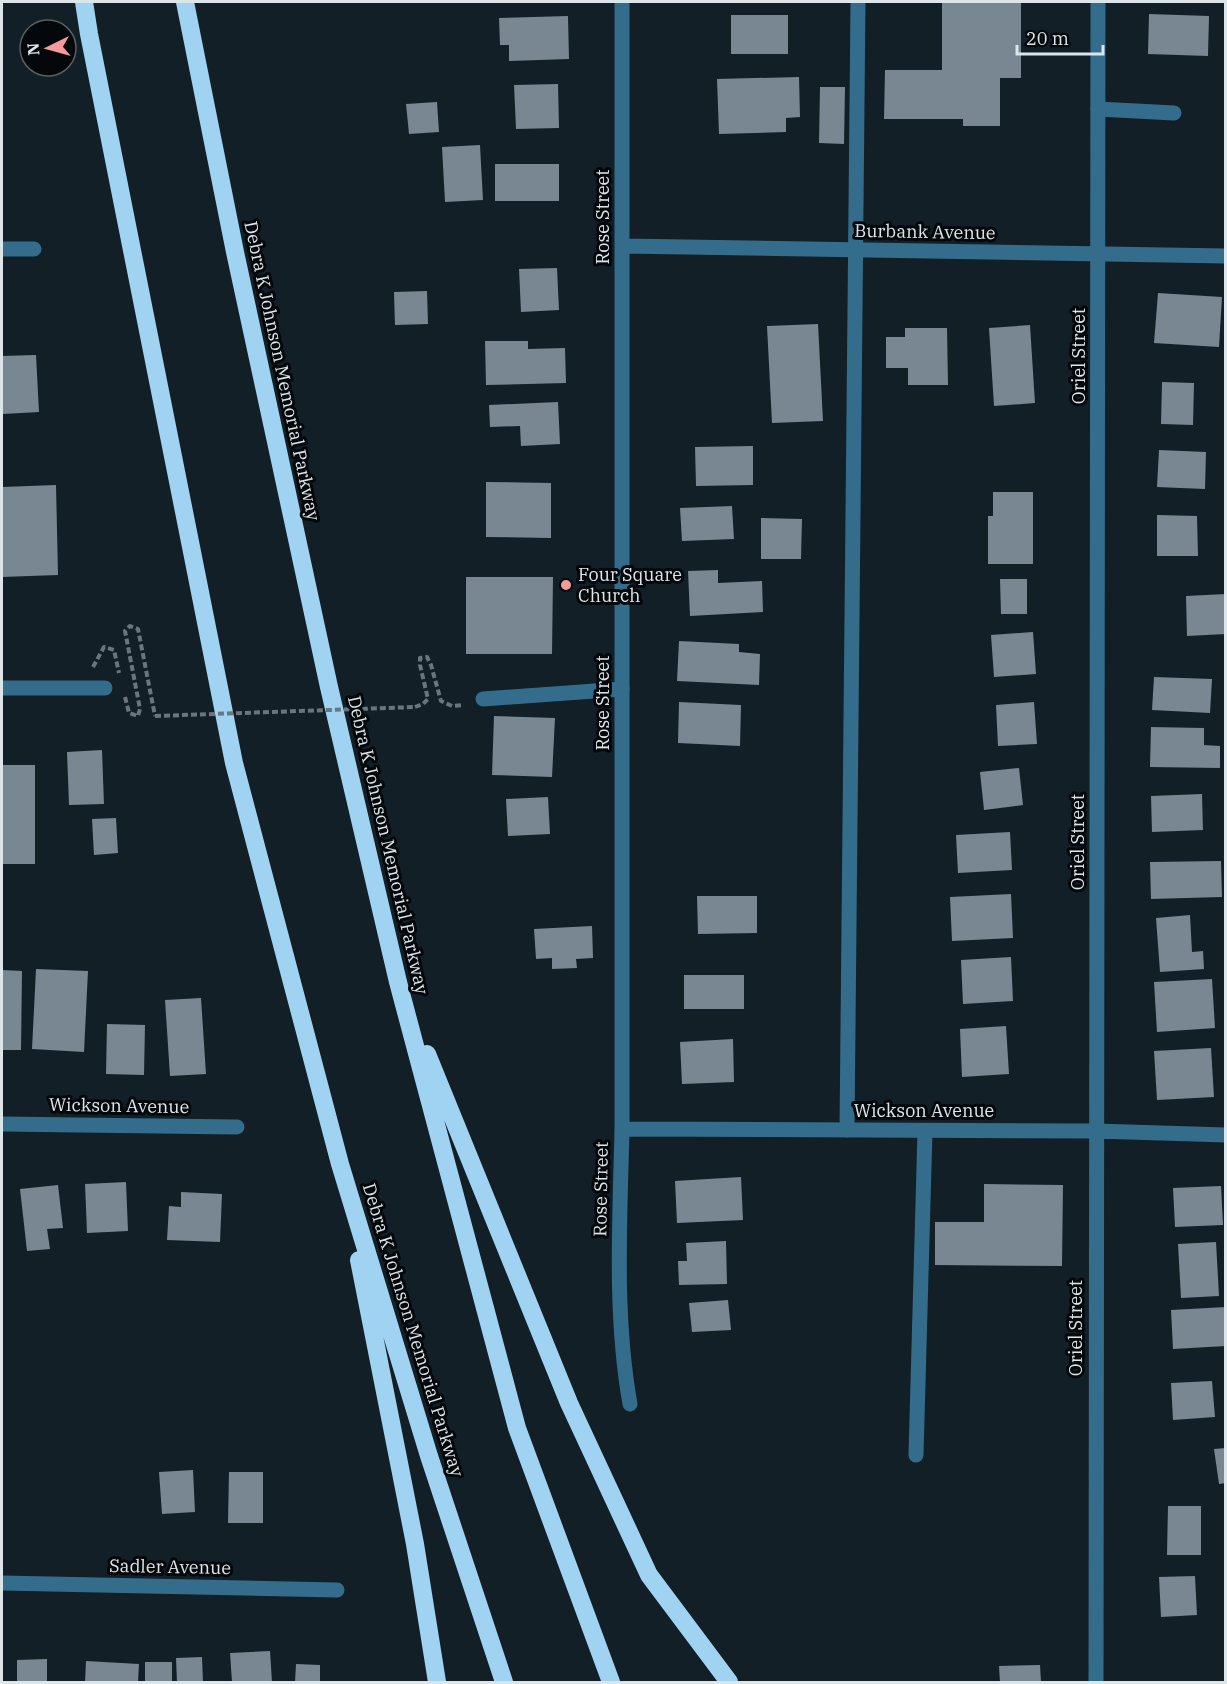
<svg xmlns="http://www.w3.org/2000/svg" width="1227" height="1684" font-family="'IBM Plex Serif',serif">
<rect width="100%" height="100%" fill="#121f27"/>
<path fill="#788791" d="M942,2h79v76h-21v48h-37v-7h-79l1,-49h57z
M1149,14l60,2 -1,40 -60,-2z
M731,15h57v39h-57z
M568,16l1,43 -60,2v-16h-9l-1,-27z
M799,77l1,40 -14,1v14l-67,2 -2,-55z
M558,84l1,44 -43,1 -2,-44z
M820,87h25l-1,57 -25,-1z
M437,102l2,30 -30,2 -3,-30z
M480,145l3,55 -38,2 -3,-55z
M495,164h64v37h-64z
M557,268l2,42 -38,2 -2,-43z
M427,291l1,33 -33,1 -1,-33z
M1158,293l64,4 -3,50 -65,-4z
M818,324l5,97 -51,2 -5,-97z
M1030,325l5,78 -41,3 -5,-78z
M905,328h42l1,57h-40v-17h-22v-31h19z
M485,341h43v8l37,-1 1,35 -80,2z
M36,355l3,57 -36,2 -1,-58z
M1162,382l32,1 -1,42 -32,-1z
M558,402l2,42 -39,2 -1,-20 -30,1 -1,-22z
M753,446v39l-57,1 -1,-39z
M1159,450l47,2 -1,37 -48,-2z
M486,482l65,1v55l-65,-1z
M56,485l2,90 -56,2v-90z
M993,492h40v72h-45v-48h5z
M732,506l2,33 -52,2 -2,-33z
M1157,515l40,1 1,40h-41z
M761,518l41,1 -1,40h-40z
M718,570v13l44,-2 1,31 -73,4 -2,-45z
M466,577h87l-1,77h-86z
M1000,579h27v35h-26z
M1226,594v40l-39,2 -1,-40z
M1033,632l3,42 -42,3 -3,-42z
M679,641l60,3v8l21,2 -1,31 -82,-4z
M1154,677l58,2 -2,34 -58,-3z
M679,702l62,3 -1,41 -62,-3z
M1034,702l3,42 -39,2 -2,-41z
M494,716l61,2 -3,59 -60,-2z
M1151,727l53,1v17l16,1v22l-70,-1z
M102,750l2,54 -35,1 -2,-53z
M2,765h33v99h-33z
M1019,768l4,37 -39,5 -4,-38z
M1202,794l1,36 -51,2 -1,-36z
M548,797l2,37 -42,2 -2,-37z
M116,818l2,35 -24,2 -2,-36z
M1010,832l2,38 -54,3 -2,-38z
M1221,861l1,36 -71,2 -1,-37z
M1011,894l2,44 -61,3 -2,-44z
M697,896h60v37l-59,1z
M1190,915l2,37 11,-1 1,18 -44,3 -4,-54z
M592,926l1,32 -17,1 1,9 -25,1v-11l-16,1 -2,-30z
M1011,957l2,44 -50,3 -2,-44z
M36,969l52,2 -4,81 -52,-3z
M2,970l20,1 -1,79h-19z
M684,975h60v34h-60z
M1212,979l3,49 -58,4 -3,-50z
M201,998l5,76 -36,2 -5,-76z
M107,1024l38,1 -1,50 -38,-1z
M1006,1026l3,48 -47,3 -2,-48z
M733,1039l1,43 -52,2 -2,-42z
M1211,1048l3,49 -57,3 -3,-49z
M741,1177l2,43 -66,3 -2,-42z
M126,1182l2,49 -41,2 -2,-49z
M984,1184l79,1 -1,81 -127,-1v-43h49z
M58,1185l5,43 -16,1 3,20 -23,2 -7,-62z
M1221,1186l2,39 -48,2 -2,-39z
M181,1192l41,2 -2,48 -53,-2 2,-34 12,1z
M726,1241l1,43 -48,1 -1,-24h9l-1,-18z
M1216,1242l3,54 -38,2 -3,-54z
M728,1300l3,30 -39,2 -3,-29z
M1226,1307v39l-53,3 -2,-39z
M1212,1381l3,36 -42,3 -2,-37z
M1226,1448v35l-7,1 -5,-35z
M193,1470l2,42 -33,2 -3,-42z
M229,1472h34v51h-35z
M1168,1506h33v49h-34z
M1195,1576l2,39 -36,2 -2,-40z
M270,1651l2,31h-40l-2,-29z
M202,1657l1,25h-26l-1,-24z
M47,1659v23h-30v-22z
M86,1661l53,3 -1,18h-53z
M145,1662h27v20h-27z
M296,1664l24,1v17h-25z
M1040,1665l1,17h-41l-1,-16z"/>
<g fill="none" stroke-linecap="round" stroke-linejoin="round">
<path stroke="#6a757c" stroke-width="4" stroke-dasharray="6 3" stroke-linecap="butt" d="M93,667l11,-20 10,3 5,23
M125,697l4,16 9,3 2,-7 -15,-78 5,-5 8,3 17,87
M415,707l8,-3 5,-5 -8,-34v-7l7,-1 4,8 10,36 11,5 11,-1"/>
<path stroke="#346c8b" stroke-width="15" d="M1098,109l76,4
M2,688h103
M483,699l139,-10
M847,1130l11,-1128
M916,1455l9,-324"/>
<path stroke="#346c8b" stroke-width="15" d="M622,2v1127c-2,91 -8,185 8,275
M623,246l603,10
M2,249h32
M2,1124l235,3
M622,1129l474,2 130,4
M2,1583l335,7
M1096,1682l2,-1680"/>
<path stroke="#a0d3f2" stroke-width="18" d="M84,2l5,32 145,729 106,401 89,292 75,226
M185,2l50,250 94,435 69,295 119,446 94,254
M427,1054l142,349 80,172 80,107
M359,1260l56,284 22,138"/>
<path stroke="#6a757c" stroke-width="4" stroke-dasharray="6 3" stroke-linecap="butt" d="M155,716l260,-9"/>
</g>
<circle fill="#f59b9d" stroke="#04080b" stroke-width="2" cx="566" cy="585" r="6"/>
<g text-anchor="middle" stroke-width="6" stroke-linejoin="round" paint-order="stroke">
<g font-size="18" fill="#dce5ea" stroke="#04080b">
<text transform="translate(603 217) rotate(-90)" y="6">Rose Street</text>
<text transform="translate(925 232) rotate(1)" y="6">Burbank Avenue</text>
<text transform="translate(1079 356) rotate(-90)" y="6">Oriel Street</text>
<text transform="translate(282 371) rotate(78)" y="6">Debra K Johnson Memorial Parkway</text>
<text transform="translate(603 703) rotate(-90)" y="6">Rose Street</text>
<text transform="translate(1078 842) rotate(-90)" y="6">Oriel Street</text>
<text transform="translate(388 845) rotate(77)" y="6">Debra K Johnson Memorial Parkway</text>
<text transform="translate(119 1106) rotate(1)" y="6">Wickson Avenue</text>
<text x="924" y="1117">Wickson Avenue</text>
<text transform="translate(601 1189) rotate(-89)" y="6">Rose Street</text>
<text transform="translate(1076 1328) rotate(-90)" y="6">Oriel Street</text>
<text transform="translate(413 1330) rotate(73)" y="6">Debra K Johnson Memorial Parkway</text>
<text transform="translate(170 1567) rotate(1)" y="6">Sadler Avenue</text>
</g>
<g font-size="18" fill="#dce5ea" stroke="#04080b" text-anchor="start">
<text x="578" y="581">Four Square<tspan x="578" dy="21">Church</tspan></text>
</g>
</g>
<rect width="1227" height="1684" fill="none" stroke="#dce5ea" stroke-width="6"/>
<g transform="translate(48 48) rotate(265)"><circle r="28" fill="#04080b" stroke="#5a6064" stroke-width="1.5"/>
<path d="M0-4.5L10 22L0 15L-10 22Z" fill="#f59b9d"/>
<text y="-9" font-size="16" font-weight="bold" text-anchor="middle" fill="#dce5ea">N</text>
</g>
<path d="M1017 45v9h86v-9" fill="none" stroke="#dce5ea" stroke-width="3"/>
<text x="1026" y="45" font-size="18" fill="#dce5ea" stroke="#04080b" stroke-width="4.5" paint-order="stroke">20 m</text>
</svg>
